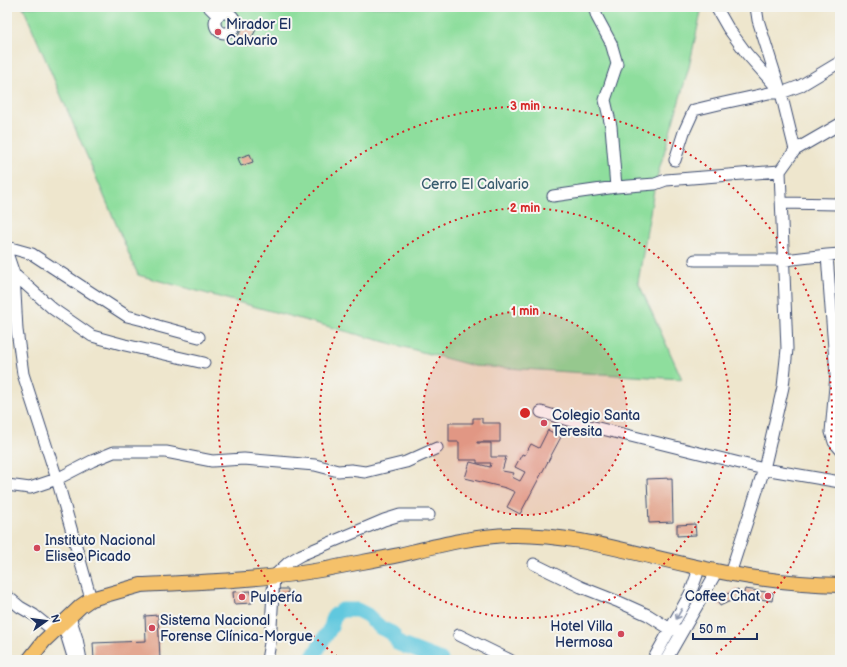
<svg xmlns="http://www.w3.org/2000/svg" width="847" height="667" font-family="'Balsamiq Sans',sans-serif">
<rect width="100%" height="100%" fill="#f6f6f2"/>
<filter id="ink" filterUnits="userSpaceOnUse"><feTurbulence type="fractalNoise" baseFrequency=".025" numOctaves="2"/><feDisplacementMap in="SourceGraphic" scale="8" xChannelSelector="R" yChannelSelector="G"/><feConvolveMatrix kernelMatrix="1 2 1 2 8 2 1 2 1" color-interpolation-filters="sRGB"/></filter>
<filter id="wash" filterUnits="userSpaceOnUse"><feTurbulence type="fractalNoise" baseFrequency=".012" numOctaves="4" result="noise"/><feDisplacementMap in="SourceGraphic" scale="16" xChannelSelector="R" yChannelSelector="G"/><feGaussianBlur stdDeviation="0.9" result="paint"/><feColorMatrix in="noise" values="0 0 0 0 0 0 0 0 0 0 0 0 0 0 0 0 0 1.4 0 .05"/><feComposite in="paint" operator="in"/></filter>
<g filter="url(#wash)">
<rect width="100%" height="100%" fill="#eee6cd"/>
<path fill="#8ede9d" stroke="#54867e" d="M23,7h679l-13,60 -34,117 -17,98 44,97 -208,-13 -336,-91z"/>
<g fill="none" stroke-linecap="round" stroke-linejoin="round">
<path stroke="#61c8de" stroke-width="15" d="M311,660l20,-33 3,-11 8,-6h15l10,5 14,13 11,5 7,11 42,16"/>
</g>
<g id="blocks">
<path fill="#e3a791" d="M246,22l11,6 -10,18 -11,-7z
M250,154l3,8 -12,4 -3,-8z
M473,418h9v5h18v19h-23v1h14v14h15l-4,14 12,2 -2,4 8,4 5,-9 -10,-5 7,-13 3,1 6,-11 8,4 9,-18 13,7 -41,77 -13,-7 8,-15 -9,-4 -41,-10 5,-16 20,5 1,-4h-14v-3h-18v-18h-10v-19h24z
M672,478l1,44 -24,1 -2,-44z
M695,524l1,11 -19,1v-11z
M279,589h9v9h-9z
M738,589l3,7 -21,10 -3,-7z
M745,589l28,4 -1,8 -29,-5z
M251,591l1,12 -18,1 -1,-12z
M158,615l2,45h-66l-1,-17 53,-2 -1,-25z"/>
</g>
</g>
<g filter="url(#ink)">
<use href="#blocks" fill-opacity="0" stroke="#3b4a6f" stroke-width="1"/>
<g fill="none" stroke-linecap="round" stroke-linejoin="round">
<g stroke="#3b4a6f" stroke-width="13">
<path id="minor" d="M209,7l9,9
M594,7l3,10 14,26 6,21 -12,36 6,26 5,61
M716,7l12,21 19,26 31,35
M215 23a10 10 0 1 1 20 0a10 10 0 1 1-20 0Z
M795,150l45,-26
M675,160l9,-28 10,-22 25,-6 50,-11h12l19,-7 40,-24
M553,196l63,-9 39,-3 11,-4 114,-9
M782,203l55,1
M7,247l25,7 95,62 16,4 15,6 41,11
M7,253l7,21 3,56 6,44 34,105 34,120
M827,255l9,120 -5,57 3,10 6,7
M695,260h90l42,-5 13,-1
M14,274l39,35 39,27 33,9 79,18
M541,412l37,11 186,46 76,13
M7,485l23,3 27,-9 35,-18 22,-9h52l46,9 32,-2 71,6 23,6 13,-1 14,2 41,-10 31,-14
M534,564l47,23 38,15 29,13 22,14 11,3
M730,574l34,-105 19,-82 4,-38 -7,-178 15,-21 -14,-57 -23,-73 -2,-13
M7,596l13,11 14,8 20,16
M70,617l7,22 4,21
M63,624l11,36
M459,635l51,25
M267,660l3,-17 4,-67 15,-14 12,-7 83,-35 16,-5h29
M653,660l37,-66 7,-19 -1,-5 -4,-4
M666,660l51,-89"/>
</g>
<g stroke="#3b4a6f" stroke-width="16">
<path id="major" d="M29,660l15,-19 37,-35 10,-7 50,-14c62,-3 124,-5 185,-16 24,-5 49,-9 73,-14 37,-9 73,-19 112,-20 62,-1 121,18 181,31 49,11 98,18 148,19"/>
</g>
<use href="#minor" stroke="#fff" stroke-width="11"/>
<use href="#major" stroke="#f5c16b" stroke-width="14"/>
</g>
<defs><path id="oneway-shaft" d="M-6 0H5M1.5-3L5.5 0L1.5 3" fill="none" stroke-width="1.6" stroke-linecap="round" stroke-linejoin="round"/></defs>
<use stroke="#8d97ae" href="#oneway-shaft" transform="translate(679 614) rotate(119)"/>
</g>
<circle cx="525" cy="413" r="102" fill="#d62828" fill-opacity=".12"/>
<g fill="none" stroke="#d62828" stroke-width="2" stroke-dasharray="2 4">
<circle cx="525" cy="413" r="102"/>
<circle cx="525" cy="413" r="205"/>
<path d="M342 660A307 307 0 1 1 708 660"/>
</g>
<g fill="#d1495b" stroke="#f6f6f2" stroke-width="1.5">
<circle cx="218" cy="32" r="4"/>
<circle cx="544" cy="423" r="4"/>
<circle cx="37" cy="548" r="4"/>
<circle cx="768" cy="596" r="4"/>
<circle cx="242" cy="597" r="4"/>
<circle cx="152" cy="628" r="4"/>
<circle cx="621" cy="634" r="4"/>
</g>
<g text-anchor="middle" stroke-width="4" stroke-linejoin="round" paint-order="stroke">
<g font-size="14" fill="#1b2f5e" stroke="#f6f6f2" text-anchor="start">
<text x="226" y="29">Mirador El<tspan x="226" dy="16">Calvario</tspan></text>
<text x="552" y="420">Colegio Santa<tspan x="552" dy="16">Teresita</tspan></text>
<text x="45" y="545">Instituto Nacional<tspan x="45" dy="16">Eliseo Picado</tspan></text>
<text x="760" y="601" text-anchor="end">Coffee Chat</text>
<text x="250" y="602">Pulpería</text>
<text x="160" y="625">Sistema Nacional<tspan x="160" dy="16">Forense Clínica-Morgue</tspan></text>
<text x="613" y="631" text-anchor="end">Hotel Villa<tspan x="613" dy="16">Hermosa</tspan></text>
</g>
<g font-size="14" fill="#385b6e" stroke="#f6f6f2">
<text x="475" y="189">Cerro El Calvario</text>
</g>
</g>
<circle cx="525" cy="413" r="6" fill="#d62828" stroke="#f6f6f2" stroke-width="2"/>
<g font-size="12" text-anchor="middle" font-weight="bold" fill="#d62828" stroke="#f6f6f2" stroke-width="4" stroke-linejoin="round" paint-order="stroke">
<text x="525" y="110">3 min</text>
<text x="525" y="212">2 min</text>
<text x="525" y="315">1 min</text>
</g>
<rect width="847" height="667" fill="none" stroke="#f6f6f2" stroke-width="24"/>
<g transform="translate(46 621) rotate(76)" stroke="#f6f6f2" stroke-width="3" paint-order="stroke">
<path d="M0-3L7 15L0 10L-7 15Z" fill="#1b2f5e"/>
<text y="-6" font-size="11" font-weight="bold" text-anchor="middle" fill="#1b2f5e">N</text>
</g>
<path d="M693 633v6h64v-6" fill="none" stroke="#1b2f5e" stroke-width="2"/>
<text x="699" y="633" font-size="12" fill="#1b2f5e" stroke="#f6f6f2" stroke-width="3" paint-order="stroke">50 m</text>
</svg>
